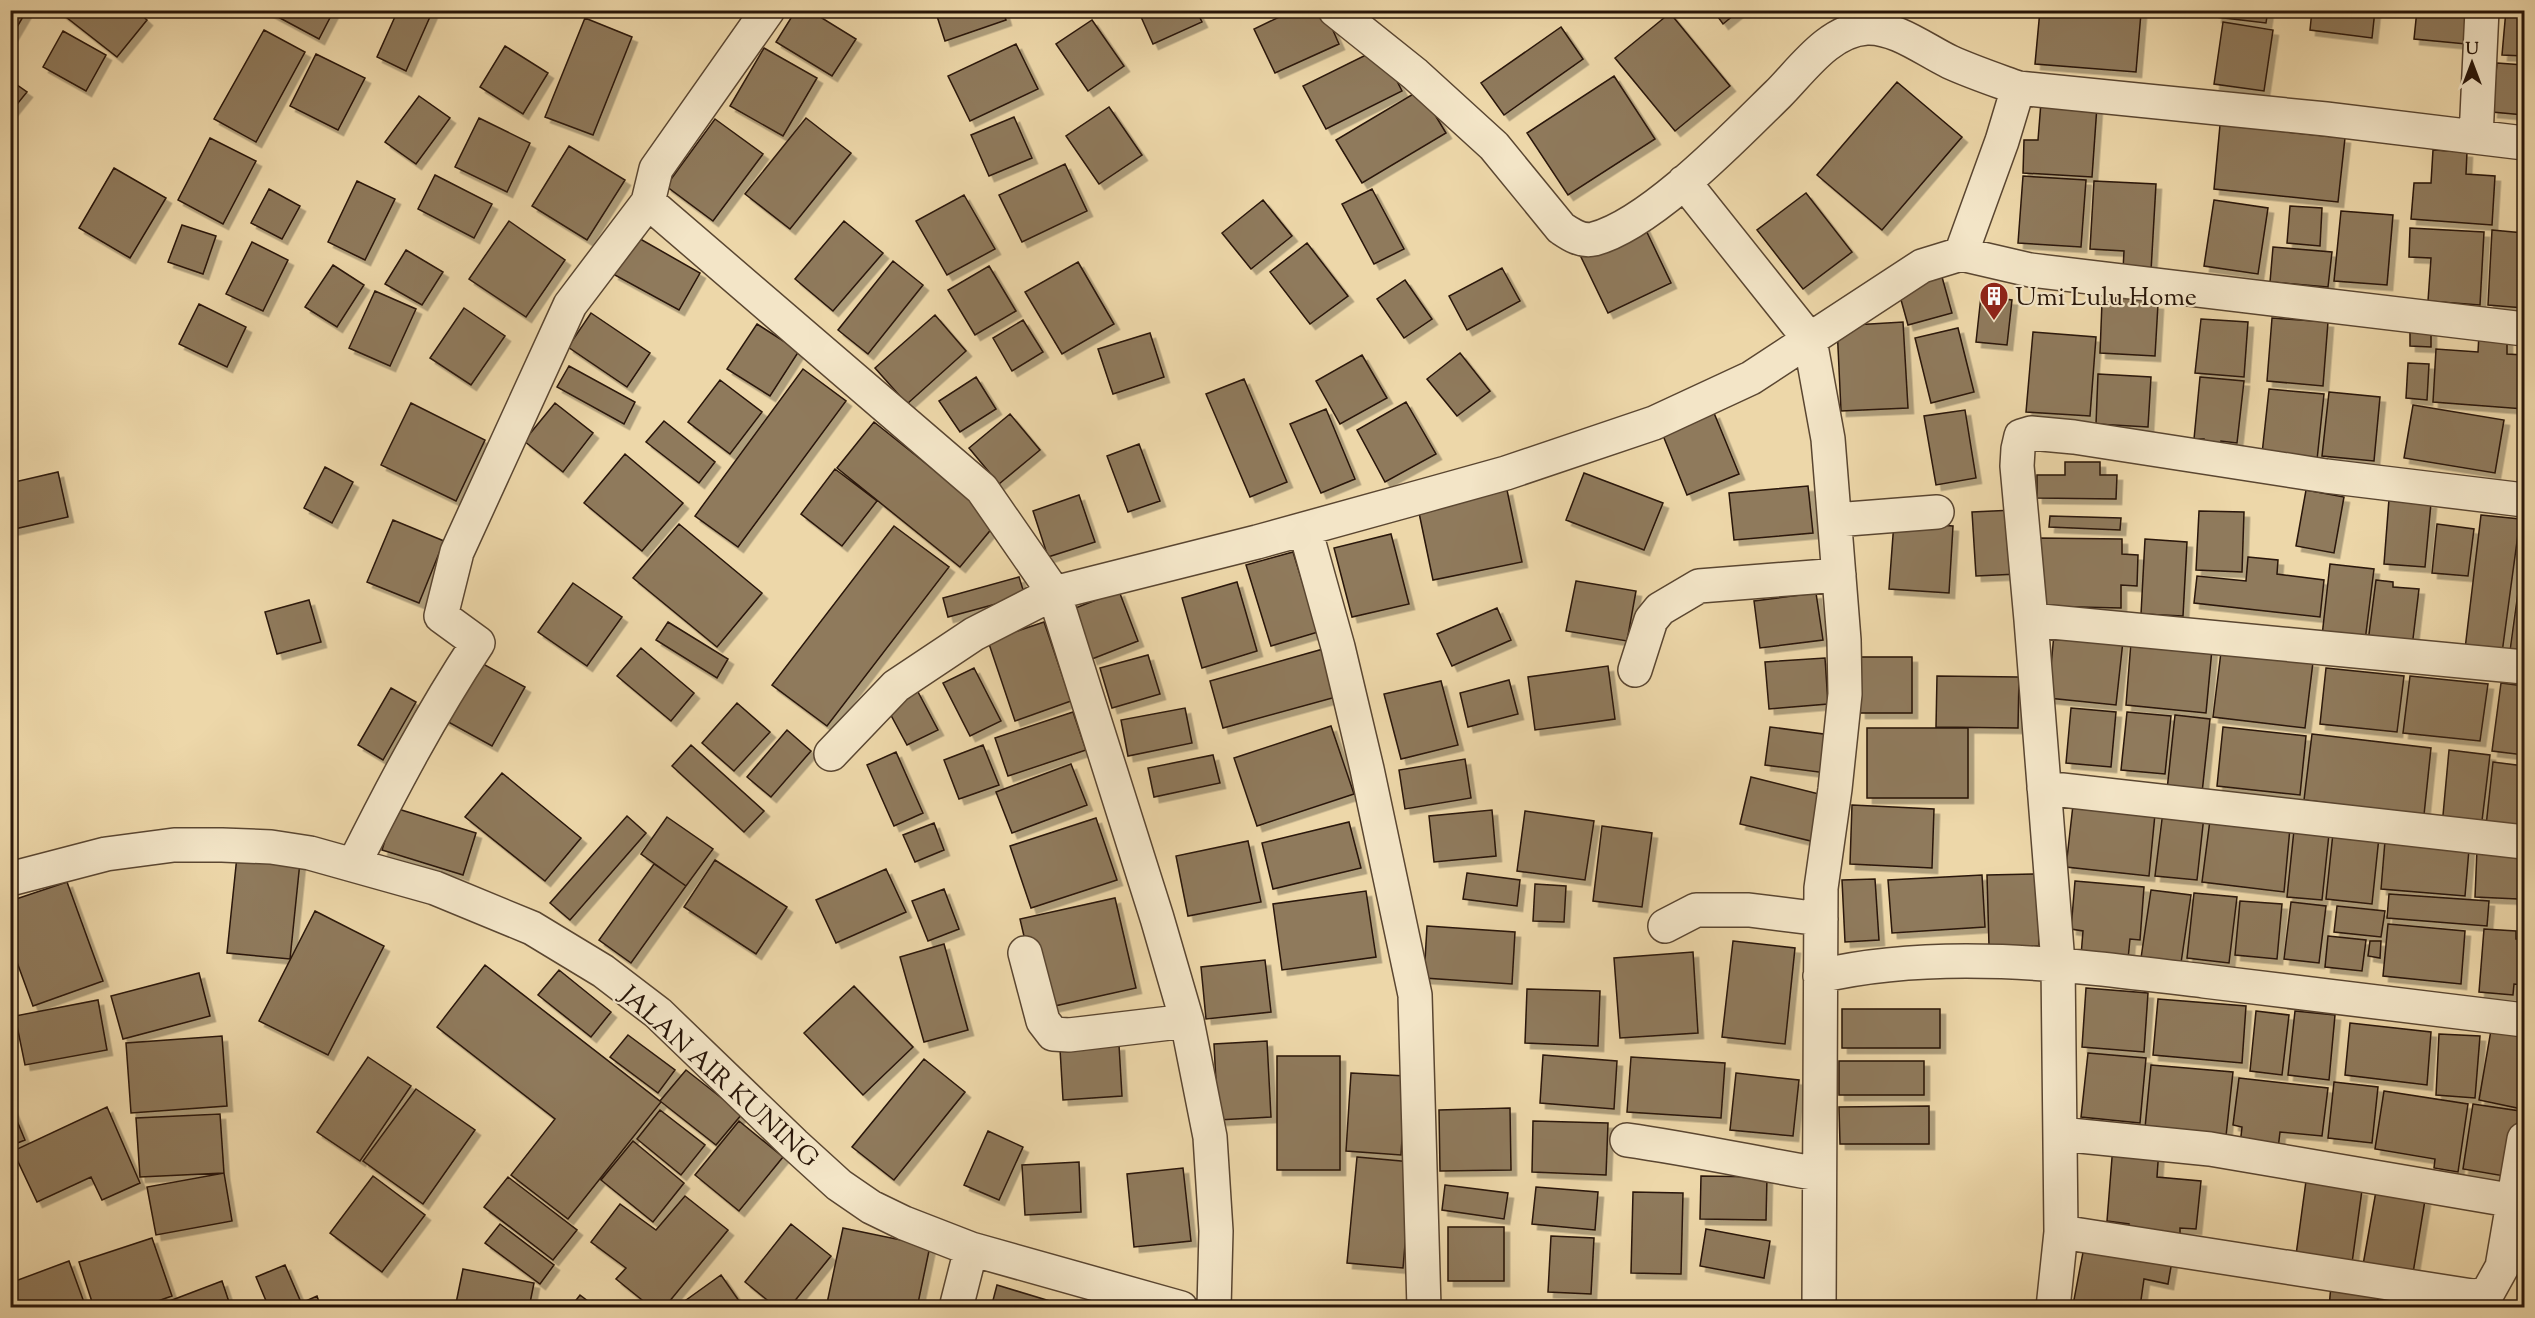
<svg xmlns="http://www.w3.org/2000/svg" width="2535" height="1318" font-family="'Sorts Mill Goudy',serif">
<defs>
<filter id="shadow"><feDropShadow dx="5.5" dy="5.5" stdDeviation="0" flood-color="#0004"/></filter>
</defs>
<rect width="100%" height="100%" fill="#edd7a9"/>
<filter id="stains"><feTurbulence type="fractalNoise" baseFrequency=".00333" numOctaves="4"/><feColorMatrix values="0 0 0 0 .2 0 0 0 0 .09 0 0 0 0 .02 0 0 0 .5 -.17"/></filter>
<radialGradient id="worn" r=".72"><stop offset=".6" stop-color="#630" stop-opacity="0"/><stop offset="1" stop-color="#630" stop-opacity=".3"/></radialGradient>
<path fill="#8f7a5c" stroke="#291609" stroke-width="1.5" filter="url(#shadow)" d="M10,10h17l-17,29z
M57,10h79l11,10 -30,37z
M265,10h69l-15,29z
M398,10h35l-27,61 -29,-14z
M796,10h13l47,29 -24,37 -56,-34z
M935,10h68l3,10 -61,21z
M1138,10h58l6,12 -49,22z
M1294,10h30l15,34 -64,29 -21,-44z
M1713,10h27l-17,14z
M2040,10h71l30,3 -5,59 -101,-8z
M2217,10h51l-2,13 -50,-6z
M2312,10h63l-3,28 -62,-8z
M2417,10h52l-3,34 -52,-5z
M2506,10h18v46l-22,-1z
M1670,13l60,73 -55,45 -60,-73z
M585,18l47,19 -39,98 -48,-18z
M1092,20l32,46 -36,25 -32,-47z
M2223,22l50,8 -9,61 -50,-7z
M1561,27l22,32 -79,56 -23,-32z
M264,30l41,22 -49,90 -42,-23z
M63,31l43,24 -20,36 -43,-24z
M1016,44l22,45 -68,32 -22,-45z
M505,46l43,27 -25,41 -43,-27z
M764,48l53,30 -34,58 -53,-30z
M1380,48l22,43 -76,38 -23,-43z
M316,54l49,24 -27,52 -48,-24z
M2497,63l27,2v50l-32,-3z
M1614,76l41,63 -87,56 -41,-62z
M10,80l17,12 -17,21z
M1897,82l65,55 -80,93 -65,-55z
M1420,90l26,43 -84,50 -26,-43z
M419,96l31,22 -34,46 -31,-22z
M2041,102l56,4 -5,71 -69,-4 1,-33h14z
M1109,107l33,48 -43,29 -33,-48z
M1014,117l18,41 -43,18 -18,-41z
M479,118l51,25 -23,49 -52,-25z
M806,118l45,35 -61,76 -45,-35z
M715,119l48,35 -50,67 -47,-35z
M2220,125l125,13 -7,64 -124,-13z
M210,138l46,23 -33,63 -45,-24z
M569,146l56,34 -38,60 -55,-34z
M2433,150l34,2 -1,22 29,2 -3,49 -81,-6 3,-36h17z
M1065,164l22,47 -65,31 -23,-47z
M114,168l52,30 -36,60 -51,-30z
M435,175l57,29 -18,34 -56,-29z
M2023,176l63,4 -5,67 -63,-4z
M357,181l38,18 -30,61 -37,-18z
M2094,181l62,3 -5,87 -28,-1 1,-19 -34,-2z
M269,189l31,17 -18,33 -31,-16z
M1372,189l32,60 -30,15 -32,-60z
M1806,193l46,59 -49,37 -46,-59z
M964,195l31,54 -48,26 -31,-54z
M1263,200l29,36 -41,33 -29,-36z
M2214,200l54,8 -10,66 -54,-8z
M2290,206l32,2 -2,38 -33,-3z
M2341,211l52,4 -6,70 -53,-4z
M509,221l56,39 -39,57 -57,-38z
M844,221l39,32 -50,58 -38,-32z
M182,225l34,11 -13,38 -35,-12z
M1644,226l27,57 -63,30 -27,-56z
M2410,228l74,4 -4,73 -52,-4 3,-43 -22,-1z
M2492,230l32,3v75l-36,-3z
M635,236l65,37 -21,37 -66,-36z
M252,242l36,18 -25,51 -37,-17z
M1307,243l41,53 -38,28 -40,-52z
M2273,247l59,5 -4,35 -58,-5z
M406,250l37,22 -21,33 -37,-21z
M893,261l30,24 -55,69 -30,-24z
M1078,262l36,62 -52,30 -37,-62z
M333,265l31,20 -27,42 -32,-20z
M989,266l27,45 -41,24 -27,-45z
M1502,268l18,33 -53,29 -18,-34z
M1942,277l10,36 -44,12 -10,-36z
M1405,280l27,39 -28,19 -27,-39z
M375,291l41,18 -26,57 -41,-18z
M2115,295l29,1v7l14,1 -3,52 -55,-3 2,-51h13z
M1981,296l31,4 -5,45 -31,-3z
M199,304l47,23 -19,40 -48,-23z
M464,308l41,28 -34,49 -41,-27z
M591,313l59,40 -23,34 -59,-40z
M935,315l31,36 -59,53 -32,-36z
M2272,318l56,4 -5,64 -56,-5z
M2201,319l47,3 -4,55 -49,-4z
M1023,320l20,32 -31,19 -19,-33z
M1903,322l5,86 -67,3 -4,-85z
M757,324l42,27 -29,45 -43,-27z
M1958,328l16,64 -43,11 -16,-65z
M2410,329l21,1v17l-21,-1z
M2033,332l63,5 -6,79 -64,-4z
M1150,333l14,44 -51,17 -15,-45z
M2479,334l28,1v19l17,1v54l-91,-7 3,-53 42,3z
M1460,353l30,38 -33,25 -30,-37z
M1362,355l25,43 -47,26 -24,-43z
M2408,363l21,1 -2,36 -21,-2z
M569,366l66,36 -11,22 -67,-37z
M803,369l43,32 -108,146 -43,-31z
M2098,374l53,3 -3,50 -52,-3z
M976,377l20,32 -36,23 -21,-31z
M2200,377l44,4 -7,62 -16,-2v11l-18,-2 1,-11h-10z
M1244,379l43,103 -37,15 -44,-103z
M720,380l42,32 -32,42 -42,-32z
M2269,389l55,5 -7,66 -55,-6z
M2329,392l51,5 -6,64 -52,-5z
M1406,402l30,52 -51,28 -28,-52z
M411,403l74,37 -29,61 -75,-36z
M555,403l38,30 -30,39 -39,-31z
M2413,405l91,15 -9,53 -91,-15z
M1326,409l29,70 -34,14 -31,-69z
M1965,410l11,68 -40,7 -12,-69z
M1714,413l25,61 -52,21 -25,-62z
M1010,414l30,36 -41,34 -30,-36z
M664,421l51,41 -16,21 -53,-41z
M874,422l124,99 -38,46 -123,-99z
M2524,434v49l-5,-1z
M1139,444l21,57 -32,11 -21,-56z
M625,454l58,49 -41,48 -58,-48z
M2065,462h35v13h17l-1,24 -79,-1v-23h28z
M325,467l28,15 -21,41 -28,-15z
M835,469l42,32 -35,45 -41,-32z
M58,472l10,45 -58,13v-47z
M1584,473l79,30 -19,47 -78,-30z
M1808,486l5,47 -79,7 -5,-47z
M1507,490l15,72 -89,18 -15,-72z
M2306,490l38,7 -10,56 -38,-7z
M1079,495l16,47 -47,15 -15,-46z
M2389,499l42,4 -6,64 -41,-3z
M2014,510l4,64 -42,2 -4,-64z
M2199,511l45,1 -2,60 -46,-2z
M2481,515l39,4 -18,134 -37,-4z
M2050,516l71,2 -1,12 -71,-3z
M393,520l51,21 -25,62 -52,-21z
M1894,522l59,4 -4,67 -60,-4z
M679,524l83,69 -45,54 -84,-69z
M2437,524l37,5 -6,47 -36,-3z
M894,526l55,41 -122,159 -55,-41z
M1391,534l18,70 -57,13 -18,-69z
M2038,538l84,1v15l16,1 -1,31 -16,-1v23l-85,-2z
M2145,539l42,3 -4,74 -42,-2z
M1293,552l25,80 -47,14 -25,-81z
M2248,557l30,3 -1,14 47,6 -4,37 -126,-14 3,-27 49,5z
M2330,564l44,5 -9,72 -43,-5z
M1019,577l6,19 -77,21 -5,-19z
M2376,580l17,2v5l26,2 -7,58 -44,-5z
M1576,581l60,10 -9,50 -61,-10z
M1237,582l20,69 -55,17 -20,-70z
M573,583l49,34 -35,49 -49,-34z
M1119,591l19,50 -46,18 -19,-50z
M2518,592l6,1v67l-15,-2z
M1816,593l7,47 -63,8 -6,-47z
M309,600l12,42 -44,12 -12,-42z
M1497,608l14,32 -59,26 -15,-32z
M668,622l60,37 -11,19 -61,-38z
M1044,622l27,79 -56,20 -27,-80z
M2054,634l69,7 -7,64 -68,-7z
M2131,642l81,7 -6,64 -80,-8z
M641,648l53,45 -23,28 -54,-45z
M1323,649l13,48 -113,31 -13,-47z
M2221,652l92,10 -8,66 -92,-11z
M1148,655l12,39 -48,14 -12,-40z
M1860,657h52v56h-52z
M1825,658l3,46 -59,5 -4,-47z
M474,659l51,28 -33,59 -51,-28z
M1608,666l7,53 -80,11 -7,-53z
M974,668l27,53 -31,15 -27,-53z
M2326,668l78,8 -7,56 -77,-8z
M1937,676l82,1 -1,51 -82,-1z
M2410,676l78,8 -8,57 -77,-8z
M1509,680l9,34 -50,13 -8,-34z
M1441,681l17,64 -57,14 -17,-65z
M2501,683l23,3v69l-32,-4z
M391,688l25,14 -33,58 -25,-15z
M917,690l21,40 -31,15 -21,-39z
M737,703l33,29 -36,39 -32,-28z
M1185,708l7,35 -64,13 -7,-36z
M2071,708l45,4 -5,55 -45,-4z
M1073,712l13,38 -78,26 -13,-38z
M2127,712l44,4 -6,58 -44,-4z
M2175,715l35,4 -8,74 -35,-3z
M1331,726l23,68 -97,32 -23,-68z
M1770,727l61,8 -5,38 -61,-8z
M2223,727l83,9 -6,59 -83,-9z
M1867,728h101v70h-101z
M787,730l24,21 -40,46 -24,-20z
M2312,734l119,14 -7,67 -120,-15z
M691,745l73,66 -20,21 -72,-66z
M983,745l16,40 -40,14 -15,-39z
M2449,750l41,5 -9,74 -39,-3z
M896,752l27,61 -29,13 -27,-61z
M1213,755l7,28 -66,14 -6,-29z
M1465,759l6,39 -66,11 -6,-39z
M2493,762l31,4 -1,63 -37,-3z
M1071,764l16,41 -75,28 -16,-41z
M502,773l79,65 -36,43 -80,-64z
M1751,777l76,19 -12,46 -75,-18z
M1852,805l82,4 -2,59 -82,-4z
M2073,805l82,9 -6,62 -83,-9z
M395,808l81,25 -13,42 -81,-25z
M1492,810l4,46 -62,6 -5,-46z
M1525,811l69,10 -9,59 -68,-9z
M2163,811l41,5 -7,64 -42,-4z
M627,816l19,17 -76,87 -20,-17z
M667,817l46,32 -27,37 -45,-32z
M1096,818l21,62 -86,28 -21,-62z
M2210,820l80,8 -6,64 -82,-10z
M1349,822l12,46 -88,21 -11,-46z
M934,823l10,27 -29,12 -12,-27z
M1602,826l50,7 -10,74 -49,-6z
M2294,830l35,4 -7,66 -35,-3z
M2333,833l46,4 -7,67 -46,-5z
M1248,841l13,61 -73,14 -12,-60z
M2385,841l84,8 -4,47 -84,-7z
M2477,849l43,3 -2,47 -43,-2z
M237,856l63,6 -10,97 -63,-6z
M715,860l72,47 -31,47 -72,-47z
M654,864l32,22 -55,77 -32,-23z
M886,869l20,43 -70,31 -20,-43z
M1467,873l53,7 -3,26 -54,-7z
M2038,874l1,72h-50l-2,-71z
M1982,875l3,52 -93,6 -4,-53z
M1875,879l4,61 -34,2 -3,-62z
M2075,881l69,6 -4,53 -10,-1 -2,20 -47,-3 2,-25 -12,-2z
M67,882l36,99 -70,25 -23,-63v-42z
M1535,884l31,2 -2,36 -31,-1z
M944,889l15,40 -31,12 -16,-40z
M2151,890l40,5 -10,68 -40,-5z
M1366,891l10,66 -94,13 -9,-66z
M2194,893l43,4 -8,66 -42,-5z
M2389,894l100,7 -2,25 -100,-8z
M1115,898l21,90 -95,21 -21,-90z
M2240,901l42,3 -5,55 -42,-4z
M2291,902l35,4 -7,57 -35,-4z
M2337,906l48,5 -4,26 -47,-5z
M315,911l69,35 -56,109 -69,-34z
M2388,924l77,7 -4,53 -78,-8z
M1427,926l88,6 -3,52 -88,-6z
M2484,929l32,2v8h8v46l-10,-1 -1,11 -34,-3z
M2328,936l38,4 -4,31 -37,-4z
M1733,941l62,7 -10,96 -63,-7z
M2370,941h11l-1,17 -12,-2z
M944,944l24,86 -44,12 -24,-85z
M1693,952l5,81 -78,5 -6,-80z
M1265,960l6,52 -65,7 -5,-52z
M485,965l176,137 -93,117 -57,-44 44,-56 -118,-92z
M559,970l52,42 -20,25 -53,-42z
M199,973l11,43 -87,23 -12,-43z
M854,986l59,61 -50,48 -59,-62z
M2086,988l62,5 -4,59 -62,-5z
M1527,989l73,2 -2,55 -73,-3z
M2158,999l88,7 -4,57 -89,-8z
M98,1000l9,50 -82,15 -10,-49z
M1842,1009h98v39h-98z
M2256,1011l33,4 -7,60 -32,-4z
M2295,1011l40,4 -6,65 -41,-5z
M2350,1023l81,9 -4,53 -82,-10z
M2491,1030l33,6v58l-2,15 -43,-9z
M2439,1034l41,2 -5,62 -39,-3z
M628,1035l47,35 -17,23 -48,-36z
M222,1036l5,70 -96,7 -5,-70z
M1267,1041l4,76 -53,3 -4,-76z
M1119,1045l3,51 -59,4 -3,-51z
M2088,1053l58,5 -6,65 -59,-6z
M1543,1055l74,6 -3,48 -74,-6z
M1277,1056h63v114h-63z
M368,1057l43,29 -51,75 -43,-29z
M1631,1057l94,6 -4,55 -94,-6z
M924,1059l41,33 -71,88 -42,-33z
M1839,1061h85v34h-85z
M2151,1065l82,7 -7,64 -81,-8z
M686,1070l56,44 -26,31 -56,-44z
M1351,1073l55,3 -5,79 -55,-4z
M1736,1073l63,7 -6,56 -63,-6z
M2239,1078l89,10 -6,48 -42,-4 -2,17 -38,-4 2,-18 -9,-2z
M2334,1082l44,5 -6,56 -44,-5z
M416,1089l59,41 -52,74 -60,-43z
M2384,1091l84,13 -10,68 -24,-4 1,-9 -60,-10z
M10,1104l15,36 -15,6z
M2473,1104l47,7 -10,66 -47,-8z
M1929,1106v38h-89l-1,-37z
M107,1107l33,76 -38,17 -11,-23 -54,25 -24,-51z
M1510,1108l1,62 -71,1 -1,-61z
M660,1110l45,35 -24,30 -44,-36z
M220,1114l4,59 -84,4 -4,-59z
M739,1121l44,36 -44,54 -44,-36z
M1533,1121l75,2 -2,52 -74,-3z
M988,1131l35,16 -24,53 -35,-15z
M633,1141l51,42 -31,39 -52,-42z
M2113,1145l46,3 -2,29 44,4 -5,48 -16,-1v9l-52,-5 1,-8 -22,-3z
M1357,1157l55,5 -9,106 -56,-5z
M1079,1162l2,50 -56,3 -3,-50z
M1183,1168l8,73 -57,6 -7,-73z
M224,1173l8,48 -76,14 -9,-48z
M373,1176l52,39 -43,57 -52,-39z
M1701,1176l66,1 -1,43 -66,-1z
M508,1177l69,53 -24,30 -69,-53z
M2306,1181l56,9 -10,73 -56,-8z
M1445,1185l63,8 -4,26 -62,-9z
M1536,1187l62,5 -3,38 -63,-6z
M2376,1191l49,9 -12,73 -50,-8z
M1633,1192l50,1 -2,81 -50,-1z
M685,1196l43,34 -64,78h-12l-36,-29 10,-11 -35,-26 29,-38 36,26z
M500,1224l54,41 -14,19 -55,-41z
M791,1224l40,32 -42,52h-12l-32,-26z
M1448,1227h56v54h-56z
M843,1228l87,18 -13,62h-91z
M1706,1229l64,12 -6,37 -64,-12z
M1551,1236l43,2 -3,56 -43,-2z
M152,1238l20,58 -34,12h-44l-15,-46z
M2084,1247l88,14 -4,23 -24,-5 -4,28 -17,-4 -1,5 -49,-3z
M69,1261l16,44 -7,3h-68v-25z
M285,1265l15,35 -17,8h-14l-13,-31z
M463,1269l71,14 -5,25h-74z
M721,1275l23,33h-69z
M222,1281l9,27h-80z
M997,1285l76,23h-82z
M2331,1285l48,5 -2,18h-48z
M580,1295l17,13h-27z
M317,1296l4,12h-31z"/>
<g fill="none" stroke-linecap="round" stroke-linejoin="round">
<g stroke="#5a4631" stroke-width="36">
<path id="minor" d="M768,10l-112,159 -8,33 334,287 72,104 103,325 30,103 23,116 6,94 -2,77
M1335,10l80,64 79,72 67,82c9,6 20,14 33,11 57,-15 141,-103 184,-145 24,-24 51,-64 89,-66 29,-1 58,22 83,34 22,10 46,18 68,26l-16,53 -41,113
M2018,88l308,31 198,24
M2476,137l6,-127
M1684,182l126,158 18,99 16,201 1,54 -10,95 -14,99 -2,420
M1835,520l102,-8
M1305,529l33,118 29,122 48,226 9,313
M2031,620l493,47
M1635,670l16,-50 9,-11 39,-23 140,-11
M831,754l65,-68 78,-52 80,-41 203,-51 170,-47 79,-22 148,-50 97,-45 171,-112 39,-12 69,16 494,59
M2044,788l480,54
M354,864c38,-76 77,-150 124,-221l-37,-27 16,-64 113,-247 78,-103
M10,879l96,-25 68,-9h48l49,2 39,6 125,35 97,40 71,43 55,42 136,131 45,41 32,22 33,16 67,26 210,59
M1665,926l31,-16h53l72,9
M1025,953l18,68 10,13 16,1 118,-14
M1820,976c123,-29 260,-10 384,5 107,13 214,26 320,39
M2060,1134l150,15 305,52
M1627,1140c64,9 128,23 192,34
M2061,1232l411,64 15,-2 15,-27 22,-128
M956,1308l15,-59
M2053,1308l8,-76 -3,-269 -27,-343 -14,-154 1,-17 3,-13 10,-3 43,4 252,39 198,24"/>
</g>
<use href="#minor" stroke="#f3e5c7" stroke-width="33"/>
</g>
<defs>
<g id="building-pin" transform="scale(1.5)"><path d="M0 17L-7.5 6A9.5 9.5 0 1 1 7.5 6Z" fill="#8f2418" stroke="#f3e5c7"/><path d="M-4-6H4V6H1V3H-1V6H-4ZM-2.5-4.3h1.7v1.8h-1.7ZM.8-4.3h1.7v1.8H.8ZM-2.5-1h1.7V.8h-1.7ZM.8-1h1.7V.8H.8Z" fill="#fff"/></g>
</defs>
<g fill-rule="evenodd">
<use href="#building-pin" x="1994" y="296"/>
</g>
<g text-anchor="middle" stroke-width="4.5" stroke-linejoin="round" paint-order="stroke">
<g font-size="26" fill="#291609" stroke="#f3e5c7" text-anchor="start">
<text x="2015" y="305">Umi Lulu Home</text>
</g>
<g font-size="26" fill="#291609" stroke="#f3e5c7">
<text transform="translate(720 1076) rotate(42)" y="9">JALAN AIR KUNING</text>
</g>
</g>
<rect width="2535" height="1318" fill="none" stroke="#edd7a9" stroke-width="36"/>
<rect x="12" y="12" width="2511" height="1294" fill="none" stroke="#291609" stroke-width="3"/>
<rect x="18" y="18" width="2499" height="1282" fill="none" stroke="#291609" stroke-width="1.5"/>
<g transform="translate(2472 63)" stroke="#f3e5c7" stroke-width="4.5" paint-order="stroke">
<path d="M0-4.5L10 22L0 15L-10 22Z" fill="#291609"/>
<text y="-9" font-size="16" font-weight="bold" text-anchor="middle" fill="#291609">U</text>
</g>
<rect width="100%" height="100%" filter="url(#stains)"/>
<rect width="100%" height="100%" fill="url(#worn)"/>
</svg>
